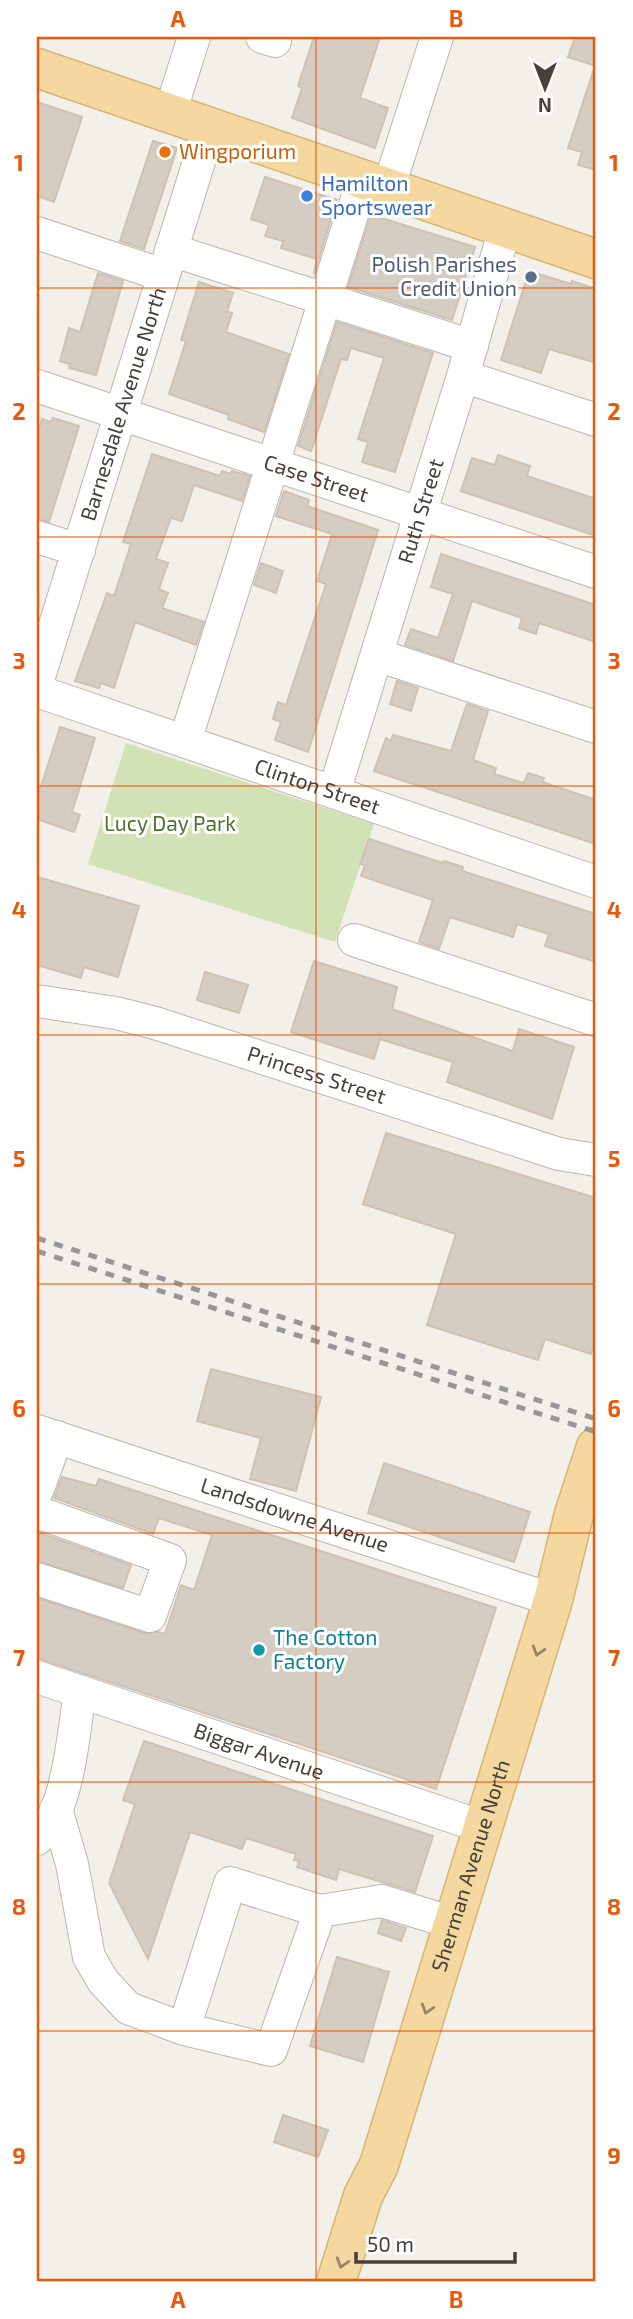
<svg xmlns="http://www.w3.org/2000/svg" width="633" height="2319" font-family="'Exo 2',sans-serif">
<rect width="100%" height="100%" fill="#f3efe9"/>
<path fill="#d1e3b6" d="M126,743l248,81 -39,118 -247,-78z"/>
<path fill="#d6cdc2" stroke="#cdc2b3" stroke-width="2" d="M314,37h66l-20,61 28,10 -13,40 -83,-30 10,-30 -4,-2z
M575,37h21v29l-28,-9z
M593,72h3v98l-18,-5 4,-13 -14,-4z
M37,102l45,15 -28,85 -17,-6z
M153,141l24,7 -33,101 -24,-8z
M265,177l72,23 -23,74 3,-15 -36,-11 2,-7 -18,-5 4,-11 -18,-6z
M371,215l104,32 -23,73 -104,-33z
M529,271l42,13 1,-3 24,8v74l-47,-14 -8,24 -40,-13z
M98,273l25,8 -27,94 -27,-7 1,-4 -10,-3 9,-33 11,4z
M199,282l34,11 -6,19 5,1 -6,19 63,22 -25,78 -36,-13 1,-4 -60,-21 17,-53 -5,-1z
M337,322l96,31 -38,119 -33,-10 6,-20 -10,-3 26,-81 -33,-10 -4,12 -6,-1 -30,92 -13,-5z
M53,418l26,8 -30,96 -12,-3v-84l5,-16 9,3z
M152,454l68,22 2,-5 9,3 1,-3 18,5 -8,25 -48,-16 -12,36 -11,-3 -15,41 12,4 -9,26 9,4 -6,15 42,14 -8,23 -61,-23 -21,66 -13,-5 -2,5 -24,-7 32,-88 7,3 17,-52 -8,-2z
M498,455l32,11 -3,10 69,23v27l-3,9 -132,-44 11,-33 23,7z
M284,491l25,9 -2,6 71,24 -70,222 -33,-12 6,-18 -8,-3 5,-17 8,3 40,-121 -9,-3 15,-47 -56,-18z
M441,554l155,51v37l-57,-19 -3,11 -17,-6 3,-10 -50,-17 -19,60 -48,-16 6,-16 27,9 15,-44 -22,-7z
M261,563l22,8 -7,22 -22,-8z
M397,681l21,7 -7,23 -21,-7z
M467,704l21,7 -15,49 23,8 -2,6 30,9 4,-10 16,5 -2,4 54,18v44l-222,-73 12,-33 5,3 2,-6 58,16z
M60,727l35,11 -23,74 8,3 -6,17 -37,-13v-20z
M369,839l74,24 1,-2 19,6 -1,4 134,43v48l-51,-16 4,-12 -17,-5 -15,-5 -4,13 -63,-20 -11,32 -20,-7 14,-42 -72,-24 4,-11 -5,-1z
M37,877l102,29 -21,71 -34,-10 -3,11 -44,-13z
M314,961l83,26 -5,22 121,42 6,-22 55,18 -22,72 -105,-37 6,-20 -73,-23 -6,20 -83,-27z
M205,972l43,13 -9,28 -42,-13z
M386,1133l210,65v140l-5,16 -46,-15 -7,21 -111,-35 29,-91 -93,-30z
M211,1369l110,28 -25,94 -46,-12 11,-41 -64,-17z
M384,1463l146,49 -16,50 -146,-49z
M62,1477l34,9 3,-7 397,129 -60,181 -399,-131v-60l107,35 14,-1 7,2 16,-49 13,5 18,-55 -53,-17 -6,16 -99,-36z
M40,1533l91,32 -8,23 -86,-27v-18z
M144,1741l289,95 -18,56 -76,-23 -3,11 -39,-13 2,-6 -5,-1 2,-6 -50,-16 -4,11 -52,-17 -42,127 -39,-76 26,-79 -12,-4z
M382,1920l24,8 -5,13 -23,-8z
M337,1957l52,15 -26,90 -53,-16z
M283,2115l45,15 -10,27 -44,-15z"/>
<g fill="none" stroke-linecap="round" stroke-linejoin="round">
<g stroke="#bdb6ac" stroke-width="34">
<g id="minor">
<path d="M262,37l13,4"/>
<path d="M170,113l24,-76"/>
<path d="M388,189l49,-152"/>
<path d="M37,233l126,42"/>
<path d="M171,250l301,96"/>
<path d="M463,376l133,44"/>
<path id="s1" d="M37,386l559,186"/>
<path d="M37,537l42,13"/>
<path d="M377,655l219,72"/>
<path id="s2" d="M37,683l173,-557"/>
<path id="s3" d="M37,691l559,191"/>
<path d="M185,741l178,-561"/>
<path id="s4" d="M334,792l129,-416 42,-148"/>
<path d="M354,940l242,80"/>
<path id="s5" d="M37,1001l79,12 39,10 404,131 37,6"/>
<path id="s6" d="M37,1431l516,169"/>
<path d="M37,1491l20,-54"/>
<path d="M37,1512l133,48 -20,56 -113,-37"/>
<path id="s7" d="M37,1677l446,150"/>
<path d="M56,1809l16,55 17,93 14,24 25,27 56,21 87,21 49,-139 -90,-28 -46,146"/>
<path d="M37,1839c31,-24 37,-109 43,-148"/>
<path d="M320,1911l62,-10 71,22"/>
</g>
</g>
<g stroke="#d8b471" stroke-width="41">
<g id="major">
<path d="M37,68l559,191"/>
<path id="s8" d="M336,2282l27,-86 16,-31 174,-565 21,-86 22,-67"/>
</g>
</g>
<use href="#minor" stroke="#fff" stroke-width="32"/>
<use href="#major" stroke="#f5d8a0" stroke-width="38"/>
<path stroke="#979797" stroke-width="5" stroke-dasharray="9 9" stroke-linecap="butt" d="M37,1238l559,181
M37,1251l559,181"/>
</g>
<defs><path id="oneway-chevron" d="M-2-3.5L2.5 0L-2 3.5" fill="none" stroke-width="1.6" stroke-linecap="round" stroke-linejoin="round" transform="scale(1.75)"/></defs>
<g stroke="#958467">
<use href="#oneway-chevron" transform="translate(538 1651) rotate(107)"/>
<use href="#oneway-chevron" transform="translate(427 2009) rotate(107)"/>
<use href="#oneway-chevron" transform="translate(342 2263) rotate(107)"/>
</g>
<path fill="none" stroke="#e8590c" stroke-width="2" stroke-opacity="0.55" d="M316,37v2245M37,288h559M37,537h559M37,786h559M37,1035h559M37,1284h559M37,1533h559M37,1782h559M37,2031h559"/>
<circle fill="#e8710a" stroke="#fff" stroke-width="2.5" cx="165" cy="152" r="7"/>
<circle fill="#3f7fe0" stroke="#fff" stroke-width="2.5" cx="307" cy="196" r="7"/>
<circle fill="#5c6f8a" stroke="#fff" stroke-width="2.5" cx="531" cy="277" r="7"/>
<circle fill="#0f9aa8" stroke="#fff" stroke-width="2.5" cx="259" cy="1650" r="7"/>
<g text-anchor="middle" stroke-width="6" stroke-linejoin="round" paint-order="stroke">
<g font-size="21" fill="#c56008" stroke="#fff" text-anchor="start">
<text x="179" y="159">Wingporium</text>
</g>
<g font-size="21" fill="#366cbe" stroke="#fff" text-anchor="start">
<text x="321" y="191">Hamilton<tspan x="321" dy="24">Sportswear</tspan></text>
</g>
<g font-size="21" fill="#4e5e75" stroke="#fff" text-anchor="end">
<text x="517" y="272">Polish Parishes<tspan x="517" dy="24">Credit Union</tspan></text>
</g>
<g font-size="21" fill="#464038" stroke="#fff">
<text dy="7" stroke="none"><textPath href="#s2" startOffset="292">Barnesdale Avenue North</textPath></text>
<text dy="7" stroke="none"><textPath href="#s1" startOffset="294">Case Street</textPath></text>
<text dy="7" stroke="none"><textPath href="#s4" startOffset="294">Ruth Street</textPath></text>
<text dy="7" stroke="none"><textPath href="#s3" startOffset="296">Clinton Street</textPath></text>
<text dy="7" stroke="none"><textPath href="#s5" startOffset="290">Princess Street</textPath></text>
<text dy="7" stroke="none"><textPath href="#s6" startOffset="271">Landsdowne Avenue</textPath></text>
<text dy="7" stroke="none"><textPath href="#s7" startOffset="234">Biggar Avenue</textPath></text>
<text dy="7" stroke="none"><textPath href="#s8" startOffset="438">Sherman Avenue North</textPath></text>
</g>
<g font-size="21" fill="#4d7230" stroke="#fff">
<text x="170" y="831">Lucy Day Park</text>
</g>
<g font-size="21" fill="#0d838f" stroke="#fff" text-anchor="start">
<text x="273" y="1645">The Cotton<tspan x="273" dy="24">Factory</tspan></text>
</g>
</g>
<rect width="633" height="2319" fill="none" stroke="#ffffff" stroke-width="77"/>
<g transform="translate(545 88) rotate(180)" stroke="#ffffff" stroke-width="5" paint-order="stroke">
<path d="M0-5L12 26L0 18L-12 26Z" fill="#464038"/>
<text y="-10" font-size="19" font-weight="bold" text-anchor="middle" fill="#464038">N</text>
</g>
<path d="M356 2252v10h159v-10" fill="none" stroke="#464038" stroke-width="3.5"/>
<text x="367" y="2252" font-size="21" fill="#464038" stroke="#ffffff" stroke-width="5" paint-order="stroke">50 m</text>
<rect x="38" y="38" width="556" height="2242" fill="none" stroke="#e8590c" stroke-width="2.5"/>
<g font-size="23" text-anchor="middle" font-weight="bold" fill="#e8590c">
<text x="178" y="27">A</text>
<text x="456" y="27">B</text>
<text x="19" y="171">1</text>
<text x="614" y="171">1</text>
<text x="19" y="420">2</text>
<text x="614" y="420">2</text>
<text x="19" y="669">3</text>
<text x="614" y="669">3</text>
<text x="19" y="918">4</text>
<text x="614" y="918">4</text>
<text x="19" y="1167">5</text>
<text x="614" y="1167">5</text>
<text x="19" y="1417">6</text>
<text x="614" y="1417">6</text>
<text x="19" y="1666">7</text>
<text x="614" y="1666">7</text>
<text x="19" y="1915">8</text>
<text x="614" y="1915">8</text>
<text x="19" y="2164">9</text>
<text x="614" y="2164">9</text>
<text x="178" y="2308">A</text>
<text x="456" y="2308">B</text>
</g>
</svg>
